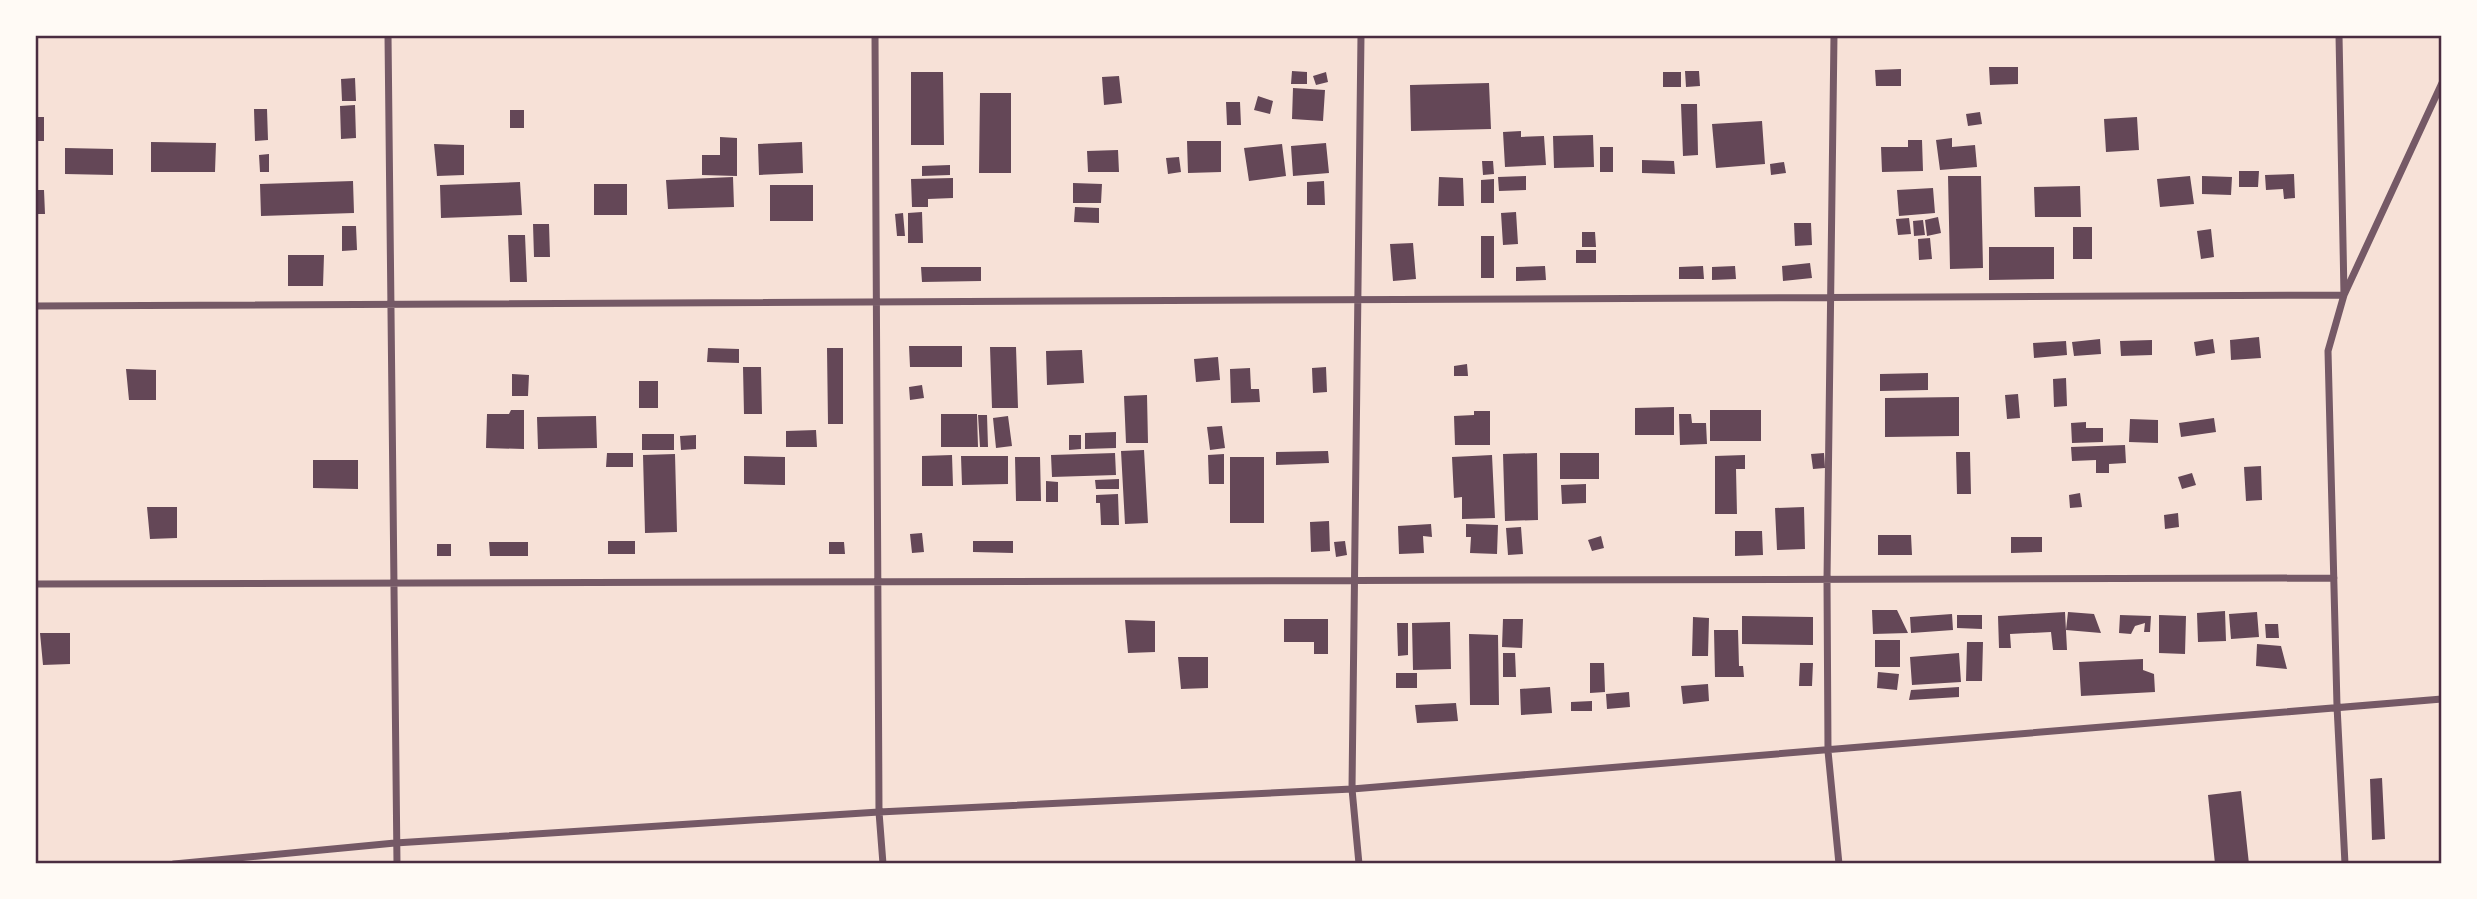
<svg xmlns="http://www.w3.org/2000/svg" width="2477" height="899" font-family="'Asap Condensed',sans-serif">
<rect width="100%" height="100%" fill="#f7e1d7"/>
<path fill="#644757" d="M1989,67h29v17l-28,1z
M1901,69v17h-25l-1,-16z
M1292,71l15,1v12h-16z
M1685,71h14l1,15 -14,1z
M911,72h32l1,73h-33z
M1326,72l2,10 -12,3 -3,-9z
M1663,72h18v15h-18z
M1119,76l3,27 -18,2 -2,-28z
M355,78l1,23h-14l-1,-22z
M1489,83l2,46 -80,2 -1,-46z
M1293,88l32,2 -2,31 -31,-2z
M980,93h31v80h-32z
M1258,96l15,5 -3,13 -16,-4z
M1226,102h14l1,23h-14z
M1681,104h16l1,51 -15,1z
M355,105l1,33 -15,1 -1,-33z
M254,109h13l1,31 -13,1z
M510,110h14v18h-14z
M1980,112l2,12 -14,2 -2,-12z
M35,117h9v24h-9z
M2137,117l2,33 -33,2 -2,-33z
M1762,121l3,43 -49,4 -4,-44z
M1521,131v6l23,-1 2,29 -41,2 -2,-35z
M1593,135l1,32 -40,1 -1,-32z
M720,137l17,1v38l-35,-1v-20h18z
M1952,138v9l23,-2 2,22 -37,3 -4,-30z
M1908,140h14l1,31 -41,1 -1,-25h27z
M1187,141h34v31l-33,1z
M151,142l65,1 -1,29h-64z
M802,142l1,31 -44,2 -1,-31z
M1326,143l3,30 -36,3 -2,-30z
M434,144l30,1v30l-27,1z
M1282,144l4,32 -37,5 -5,-33z
M1600,147h13v25h-13z
M65,148l48,1v26l-48,-1z
M1118,150l1,22h-31l-1,-21z
M269,154v18h-9l-1,-17z
M1179,157l2,15 -13,2 -2,-16z
M1642,160l32,1 1,13 -33,-1z
M1482,161h11l1,13 -11,1z
M1784,162l2,11 -15,2 -1,-11z
M950,165v10l-28,1v-10z
M2239,171h20l-1,16h-19z
M2294,174l1,24 -11,1 -1,-10 -17,1 -1,-15z
M1526,176v14l-27,1 -1,-14z
M1948,176h33l2,92 -33,1z
M2190,176l4,28 -34,3 -3,-28z
M2202,176l30,1 -1,18 -29,-1z
M733,177l1,30 -66,2 -2,-29z
M1439,177l24,1 1,28h-26z
M953,178v20l-25,1v8h-16l-1,-28z
M1494,179v24h-13v-23z
M353,181l1,32 -93,3 -1,-32z
M1324,181l1,24h-18v-23z
M520,182l2,33 -81,3 -1,-33z
M1073,183l29,1 -1,19h-28z
M594,184h33v31h-33z
M770,185h43v36h-43z
M2080,186l1,31h-46l-1,-30z
M1933,188l2,25 -36,3 -2,-26z
M35,190h9l1,24h-10z
M1075,207l24,1v15l-25,-1z
M922,212l1,31h-15v-30z
M1516,212l2,32 -15,1 -2,-32z
M903,213l2,23h-8l-2,-22z
M1938,217l3,16 -14,3 -2,-16z
M1909,218l2,16 -13,1 -2,-16z
M1923,220l2,15 -11,1 -1,-15z
M1794,223h17l1,22 -17,1z
M533,224h16l1,33h-16z
M342,226h14l1,24 -15,1z
M2073,227h19v32h-19z
M2211,229l3,28 -13,2 -4,-28z
M1582,232h13l1,15h-14z
M508,235h17l2,47h-17z
M1481,236h13v42h-13z
M1930,238l2,21 -13,1 -1,-21z
M1413,243l3,36 -23,2 -3,-37z
M1989,247h65v32l-65,1z
M1576,250h20v13h-20z
M288,255h36l-1,31h-35z
M1810,263l2,15 -29,3 -1,-15z
M1545,266l1,14 -30,1v-14z
M1703,266l1,13h-25v-12z
M1735,266l1,13 -24,1v-13z
M921,267h60v14l-59,1z
M2259,337l2,21 -30,2 -1,-20z
M2100,339l1,15 -27,2 -2,-14z
M2213,339l2,14 -19,3 -2,-14z
M2152,340v15l-31,1 -1,-15z
M2066,341l1,14 -33,3 -1,-15z
M909,346h53v21h-52z
M990,347h26l2,61h-26z
M708,348l31,1v14l-32,-1z
M827,348h16v76h-15z
M1082,350l2,33 -37,2 -1,-34z
M1218,357l2,23 -24,2 -2,-23z
M1467,364l1,12h-14v-10z
M743,367h18l1,47h-18z
M1326,367l1,25 -14,1 -1,-25z
M1250,368l1,21h8l1,13 -29,1 -1,-34z
M126,369l30,1v30h-27z
M1928,373v17l-48,1v-17z
M512,374l17,1 -1,21h-16z
M2066,378l1,28 -13,1 -1,-28z
M639,381h19v27h-19z
M922,385l2,13 -14,2 -1,-13z
M2018,394l2,24 -13,1 -2,-24z
M1147,395l1,48h-22l-2,-47z
M1959,397v39l-74,1v-39z
M1674,407v28h-39v-27z
M511,410h13v39l-38,-1 1,-34h22z
M1710,410h51v31h-51z
M1474,411h16v34h-35l-1,-29 20,-1z
M941,414h36l1,33h-37z
M1679,414h12l1,9h14l1,21 -27,1z
M978,415h9l1,32h-8z
M596,416l1,32 -59,1 -1,-32z
M1008,416l4,30 -16,2 -3,-30z
M2214,418l2,14 -35,5 -2,-14z
M2130,419l28,1v23l-29,-1z
M2086,422v6h17v14l-31,1 -1,-20z
M1222,426l3,22 -15,2 -3,-23z
M816,430l1,17h-31v-16z
M1116,432v16l-31,1v-16z
M642,434h32v16h-32z
M696,435v14l-15,1 -1,-14z
M1069,435h12v14l-12,1z
M2125,445l1,18 -17,1v9h-13v-13l-24,1 -1,-14z
M1144,450l4,73 -23,1 -4,-73z
M1328,451l1,12 -53,2v-13z
M1956,452h14l1,42h-14z
M607,453h26v14h-27z
M1115,453l1,22 -64,2 -1,-22z
M1537,453l1,67 -33,1 -2,-67z
M1560,453h39v26h-39z
M1824,453l1,15 -12,1 -2,-15z
M675,454l2,78 -32,1 -2,-78z
M1224,454v30h-15l-1,-29z
M952,455l1,31h-31v-30z
M1492,455l3,63 -33,1v-22l-8,1 -2,-41z
M1745,455v14h-9l1,45h-22v-58z
M744,456l41,1v28l-41,-1z
M961,456h47v28l-46,1z
M1015,457h25l1,44h-25z
M1230,457h34v66h-34z
M313,460h45v29l-45,-1z
M2261,466l1,34 -16,1 -2,-34z
M2192,473l4,12 -14,4 -4,-12z
M1119,479v10h-23l-1,-9z
M1046,481l12,1v20h-12z
M1586,484v19l-24,1 -1,-19z
M2080,493l2,14 -12,1 -1,-13z
M1118,494l1,31h-18l-1,-22h-4v-8z
M147,507h30v31l-27,1z
M1804,507l1,42 -28,1 -2,-42z
M2178,513l1,14 -14,2 -1,-14z
M1329,521l1,30 -19,1 -1,-30z
M1431,524l1,13 -9,-1 1,17 -25,1 -1,-28z
M1466,524l32,1 -1,29 -27,-1 1,-16h-5z
M1521,527l2,27 -15,1 -2,-27z
M1735,531h27l1,24 -28,1z
M922,533l2,19 -12,1 -2,-19z
M1878,535h33l1,20h-34z
M1601,536l3,12 -12,3 -4,-11z
M2011,537h31v15l-31,1z
M608,541h27v13h-27z
M973,541h40v12l-40,-1z
M1345,541l2,14 -11,2 -2,-15z
M489,542h39v14h-38z
M829,542h15l1,12h-16z
M437,544h14v12h-14z
M1872,610h25l11,23 -35,1z
M2225,611l1,30 -28,1 -1,-29z
M2065,612l2,38h-14l-2,-18 -41,2 1,14h-12l-1,-32z
M2068,612l26,2 7,19 -35,-3z
M2257,612l2,25 -28,2 -2,-25z
M1952,614l1,16 -42,3 -1,-16z
M1957,615h25v14l-25,-1z
M2120,615l31,1 -1,16h-6l1,-9 -10,3 -4,8 -12,-1z
M2159,615l27,1 -1,38 -26,-1z
M1742,616l71,1v28l-71,-1z
M1693,617l16,1 -1,38h-16z
M1284,619h44v35h-14v-12h-30z
M1503,619h20l-1,29 -20,-1z
M1125,620l30,1v31l-27,1z
M1450,622l1,47 -38,1 -1,-47z
M1397,623h11v32l-10,1z
M2265,624h13l1,14h-13z
M1714,630h24l1,36h4l1,11h-29z
M40,633h30v31l-27,1z
M1469,634l29,1 1,70h-29z
M1875,640h25v27h-25z
M1967,642h16l-1,39h-16z
M2257,644l24,2 6,23 -31,-3z
M1503,653h12l1,24h-13z
M1959,653l2,29 -49,3 -2,-28z
M1178,657h30v31l-27,1z
M2143,659v11l11,4 1,18 -74,4 -2,-34z
M1590,663h14l1,29 -15,1z
M1800,663h13l-1,23h-13z
M1878,672l21,2 -2,16 -20,-2z
M1396,673h21v15h-21z
M1708,684l1,17 -26,3 -2,-18z
M1550,687l2,26 -31,2 -1,-26z
M1959,687v10l-50,3 2,-10z
M1629,692l1,15 -23,2 -1,-15z
M1592,701v10h-21v-9z
M1456,703l2,18 -41,2 -2,-18z
M2382,778l3,61 -13,1 -2,-61z
M2241,791l8,73h-34l-7,-69z"/>
<g fill="none" stroke-linecap="round" stroke-linejoin="round">
<path stroke="#755966" stroke-width="7" d="M388,35l9,829
M875,35l4,777 4,52
M1834,35l-7,545 1,171 11,113
M2339,35l5,260 -16,56 9,355 8,158
M35,306l2309,-11 98,-212
M35,584l2299,-6
M174,864l221,-21 484,-31 473,-23 1090,-90
M1359,864l-7,-75 9,-754"/>
</g>
<rect width="2477" height="899" fill="none" stroke="#fffaf5" stroke-width="74"/>
<rect x="37" y="37" width="2403" height="825" fill="none" stroke="#4a2c40" stroke-width="2.5"/>
</svg>
